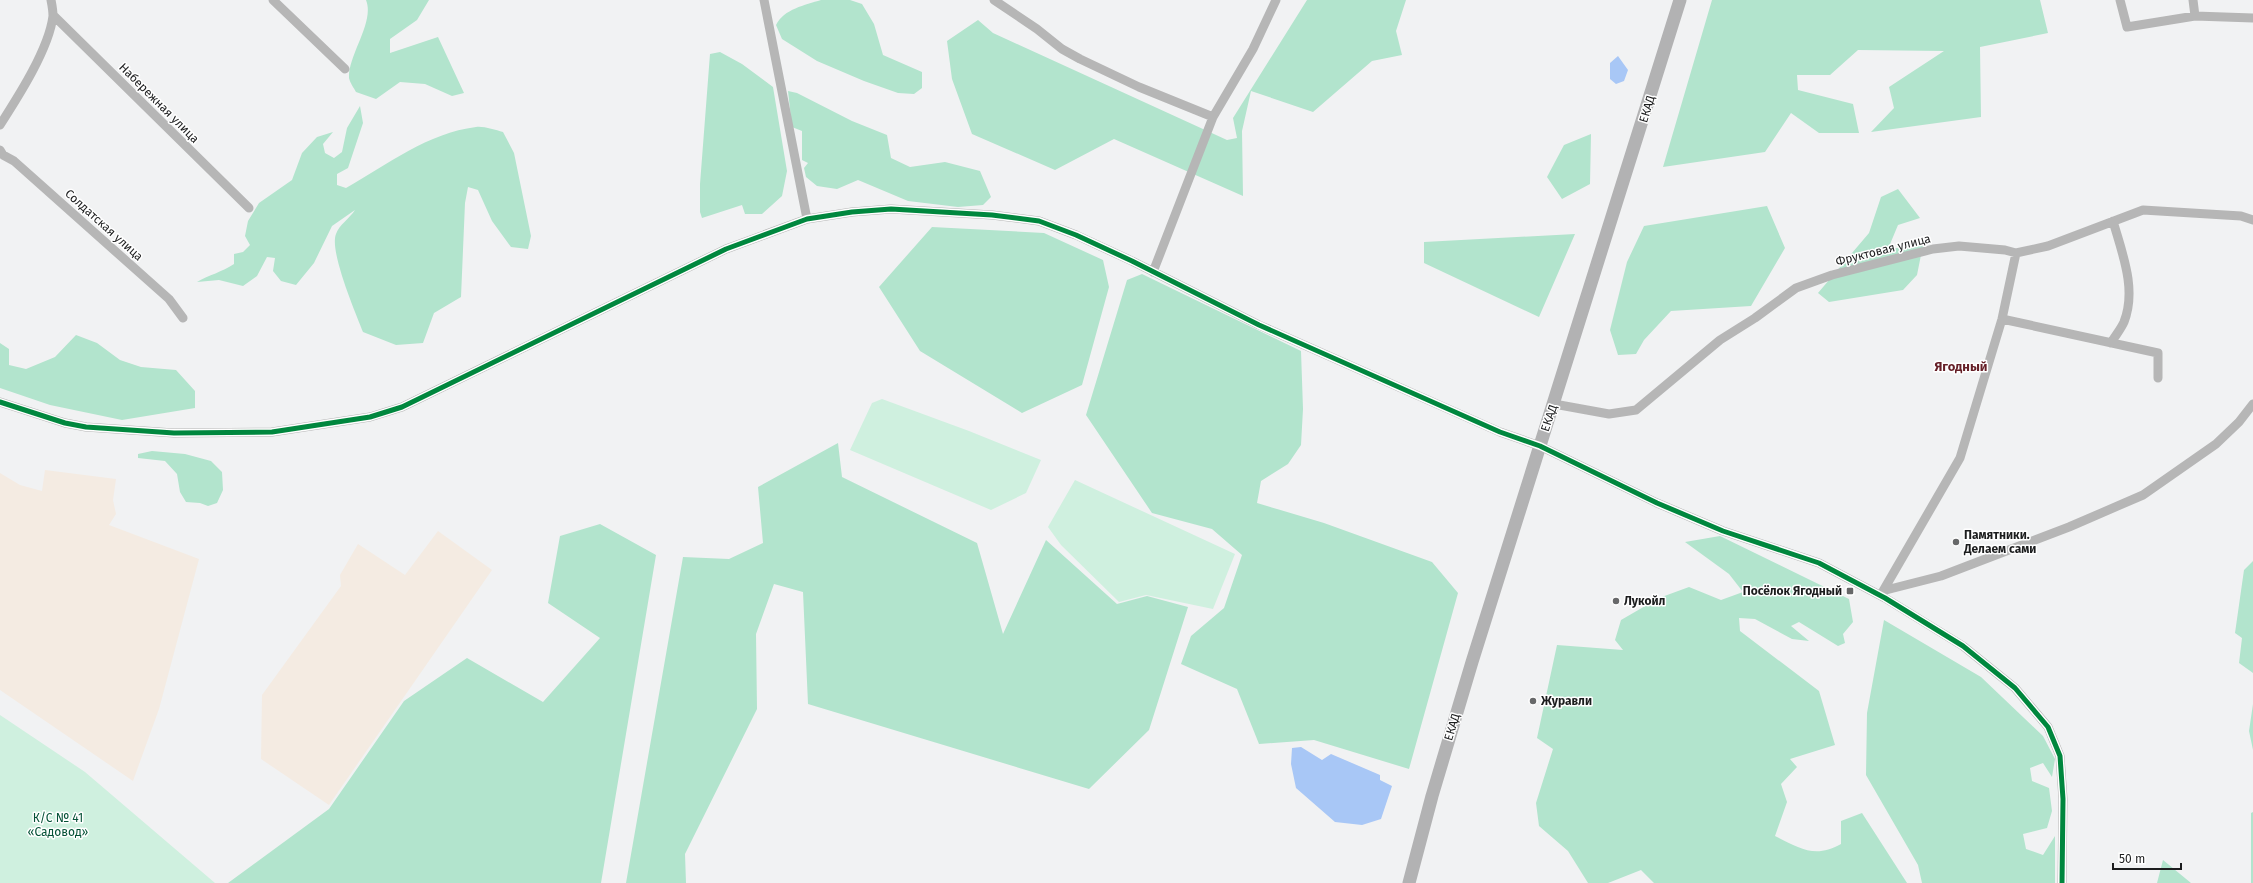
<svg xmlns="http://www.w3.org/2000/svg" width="2253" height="883" font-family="'Fira Sans',sans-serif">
<rect width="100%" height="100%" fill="#f1f2f3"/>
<path fill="#f4ebe2" d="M45,470l71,9 -3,21 3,14 -7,11 90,34 -40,150 -26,72 -133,-91v-217l20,12 22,6z
M438,531l54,39 -163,235 -68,-46 1,-64 79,-109 -1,-11 18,-31 47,31z"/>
<path fill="#cff0df" d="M882,399l87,32 72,29 -15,33 -35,17 -141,-60 22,-47z
M1075,480l160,74 -22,55 -67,-14 -27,7 -58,-57 -13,-18z
M0,715l85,57 130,111h-215z"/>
<path fill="#b2e4cd" d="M366,0h63l-12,20 -27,19v14l48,-16 26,56 -12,3 -27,-12 -25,-2 -24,17 -20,-7c-2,-4 -6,-9 -7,-14 -1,-23 26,-56 17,-78z
M821,0h29l12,4 12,20 9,31 39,17v16l-8,6 -16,-1 -34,-12 -47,-20 -35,-22 -6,-14c8,-16 29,-20 45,-25z
M1307,0h99l-10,31 6,24 -30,6 -59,51 -62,-21 -9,40 1,65 -129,-57 -59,31 -83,-36 -20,-55 -5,-38 31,-21 15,13 234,107 10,-2 -4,-20z
M1712,0h328l8,33 -68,14 1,70 -110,15 23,-24 -5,-21 55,-36 -86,-1 -28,25h-33l1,15 55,14 6,29h-40l-28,-20 -26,39 -102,15z
M720,52l22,12 31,23 14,84 -5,25 -20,18h-17l-3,-9 -40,13 -2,-6v-28l10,-130z
M788,91l9,2 55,28 35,14 4,23 19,9 35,-5 35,9 11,26 -8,8 -25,2 -50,-6 -50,-21 -21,9 -20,-3 -11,-9 -2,-9 4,-5 -6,-3v-29l-10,-4z
M360,106l3,17 -15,45 -11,6v11l9,3c42,-24 82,-55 130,-61 8,-1 19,3 27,5l11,21 17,83 -3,13 -17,-2 -19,-26 -14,-31 -10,-3 -3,16 -4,94 -27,16 -11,30 -27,2 -33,-13c-7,-18 -34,-81 -27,-98 3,-9 14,-16 19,-24l-23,16 -18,37 -18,22 -15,-4 -8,-10 2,-13 -8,-1 -10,19 -14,10 -24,-6 -22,2c12,-7 25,-10 37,-18v-10l9,-2 7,-7 -5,-9 3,-15 11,-18 33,-23 10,-27 15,-16 16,-5 -10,12 2,9 9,5 8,-6 5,-24z
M1591,134l-1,50 -28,15 -15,-22 17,-32z
M1898,189l22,29 -22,7 -10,24 35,-4 -6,30 -14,15 -74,12 -11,-9 51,-60 12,-36z
M1767,206l18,42 -34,58 -80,5 -27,29 -8,14 -18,1 -8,-25 17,-68 17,-36z
M932,227l112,6 59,27 6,27 -27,98 -60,28 -102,-62 -41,-64z
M1575,234l-36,83 -115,-54v-21z
M1142,274l159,77 2,58 -2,36 -13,19 -27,17 -4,22 67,20 108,39 26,31 -49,176 -95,-29 -55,4 -22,-55 -56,-25 10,-28 33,-28 18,-53 -30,-26 -60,-16 -66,-98 41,-135z
M76,335l21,8 23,17 21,7 35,3 19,21v17l-73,12 -72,-15 -50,-17v-45l9,6v16l17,4 29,-12z
M838,443l4,34 135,66 26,91 43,-94 71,64 30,-8 41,11 -39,123 -60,59 -281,-85 -5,-112 -29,-8 -18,50 1,75 -72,145 1,29h-60l57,-326 46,2 34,-16 -5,-56z
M152,451l33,3 26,7 11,11 1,18 -6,13 -9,3 -8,-3 -14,-1 -6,-10 -3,-18 -12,-13 -27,-3v-4z
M600,524l56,31 -55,328h-373l101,-74 75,-108 63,-43 76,44 57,-64 -52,-35 12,-67z
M1720,536l129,63 4,23 -10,12 2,9 -7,3 -39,-24 -8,4 18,15 -17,-2 -37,-20 -16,-1 1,13 79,60 16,54 -45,14 7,8 -16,17 6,18 -12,34c24,12 40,23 66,8v-23l21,-8 45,70h-253l-13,-13 -33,13h-20l-20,-32 -29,-25 -3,-23 17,-54 -16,-11 20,-93 66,5 -8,-10 6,-20 38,-22 30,-11 32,13 22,-8 -14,-18 -44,-32z
M2253,561v112l-14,-10 3,-25 -7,-5 9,-63z
M1884,620l97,57 62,59 12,23 -3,18 -9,-14 -13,5 2,13 17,7 3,23 -5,17 -24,6 3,15 17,6 12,-19v47h-133l-4,-18 -52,-90 1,-62z
M2253,704v46l-4,-19z
M2253,812v71h-2v-70z
M2163,860l28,23h-34z"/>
<path fill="#a8c7f6" d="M1618,56l10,14 -4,11 -8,3 -6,-5v-16z
M1301,747l21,13 9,-6 49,21v5l12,6 -11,33 -19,6 -27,-3 -39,-34 -5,-24 1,-16z"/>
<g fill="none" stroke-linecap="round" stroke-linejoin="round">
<path stroke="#b6b6b6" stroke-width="9" d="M273,0l72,69
M764,0l43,219
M994,0l43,29 25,20 18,10 59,28 74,30
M2120,0l7,27 68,-11 58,2
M2193,0l2,16
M53,15l196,193
M0,125c18,-28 49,-76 53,-109 0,-5 -1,-11 -2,-16
M0,150l3,5 11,6 155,138 14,19
M1153,272l60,-155 40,-68 23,-49
M2002,319l156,34v25
M2111,343c4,-7 10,-14 13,-21 13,-33 -2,-69 -11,-101
M0,402l65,21 21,4 88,6 98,-1 98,-15 32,-10 324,-158 81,-30 45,-7 39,-3 101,6 47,6 37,14 56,26 127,64 241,107 40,14 117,57 66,28 96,32 66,35 78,48 52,42 33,39 12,29 3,43 -1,84
M1554,404l55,10 27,-4 84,-70 35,-22 41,-30 36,-13 101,-26 26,-3 46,4 11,3 32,-7 95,-36 98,6 12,4
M1886,590l55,-14 128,-49 74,-32 73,-51 23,-22 14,-18
M1883,591l77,-133 42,-139 14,-66"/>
<path stroke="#b2b2b3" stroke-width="13" d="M1409,883l23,-87 40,-134 208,-662"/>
<g stroke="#fff" stroke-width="8">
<path id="cycleway" d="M0,402l65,21 21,4 88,6 98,-1 98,-15 32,-10 324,-158 81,-30 45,-7 39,-3 101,6 47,6 37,14 56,26 127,64 241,107 40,14 117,57 66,28 96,32 66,35 78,48 52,42 33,39 12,29 3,43 -1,84"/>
</g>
<use href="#cycleway" stroke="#00873e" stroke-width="5"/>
</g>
<g fill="#676869" stroke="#fff" stroke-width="1.5">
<circle cx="1956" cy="542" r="4"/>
<rect x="1846" y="587" width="8" height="8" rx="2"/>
<circle cx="1616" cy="601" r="4"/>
<circle cx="1533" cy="701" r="4"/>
</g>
<g text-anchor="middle" stroke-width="3" stroke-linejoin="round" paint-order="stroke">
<g font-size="12" fill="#1c1d1e" stroke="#fff">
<text transform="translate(159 103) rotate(45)" y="4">Набережная улица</text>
<text transform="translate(1647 109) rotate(-73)" y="4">ЕКАД</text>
<text transform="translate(104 225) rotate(42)" y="4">Солдатская улица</text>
<text transform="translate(1883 250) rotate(-14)" y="4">Фруктовая улица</text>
<text transform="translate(1549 418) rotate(-71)" y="4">ЕКАД</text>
<text transform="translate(1452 727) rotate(-73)" y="4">ЕКАД</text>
</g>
<g font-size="12" font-weight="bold" fill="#1c1d1e" stroke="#fff" text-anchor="start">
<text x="1964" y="539">Памятники.<tspan x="1964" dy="14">Делаем сами</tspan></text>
<text x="1842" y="595" text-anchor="end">Посёлок Ягодный</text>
<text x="1624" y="605">Лукойл</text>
<text x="1541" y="705">Журавли</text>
</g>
<g font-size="12" fill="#045136" stroke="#fff">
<text x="58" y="822">К/С № 41<tspan x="58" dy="14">«Садовод»</tspan></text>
</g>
<g font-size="13" font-weight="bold" fill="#662028" stroke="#fff">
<text x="1961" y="371">Ягодный</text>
</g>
</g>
<path d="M2113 863v6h68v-6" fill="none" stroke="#1c1d1e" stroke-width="2"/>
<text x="2119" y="863" font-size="12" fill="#1c1d1e" stroke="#ffffff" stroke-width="3" paint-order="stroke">50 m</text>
</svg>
